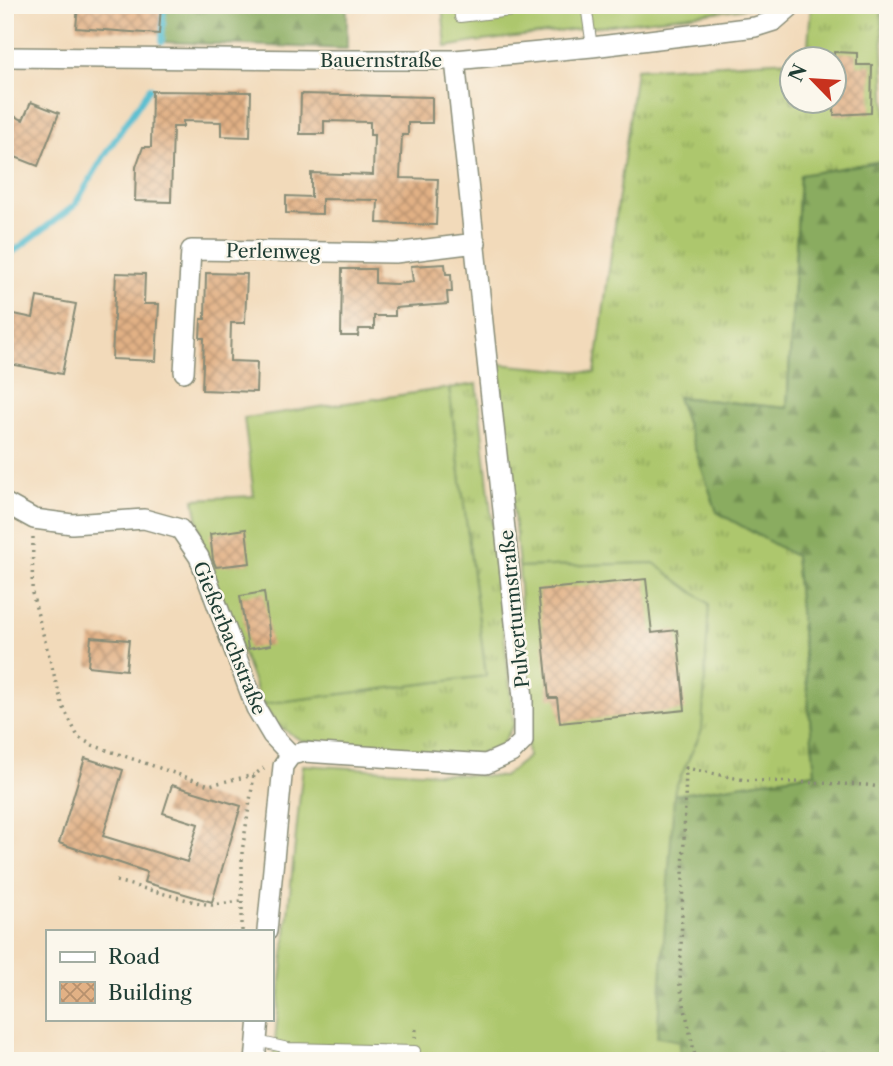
<svg xmlns="http://www.w3.org/2000/svg" width="893" height="1066" font-family="'Libre Caslon Text',serif">
<defs>
<pattern id="grass-tufts" width="24" height="20" patternUnits="userSpaceOnUse" patternTransform="scale(1.75)"><rect width="24" height="20" fill="#adc76d"/><path d="M3 7l-1-3M5 7V3M7 7l1-3M15 17l-1-3M17 17v-4M19 17l1-3" fill="none" stroke="#8ca35a"/></pattern>
<pattern id="forest-firs" width="22" height="20" patternUnits="userSpaceOnUse" patternTransform="scale(1.75)"><rect width="22" height="20" fill="#8aac60"/><path d="M5 1l3.5 6h-7zM16 11l3.5 6h-7z" fill="#708d50"/></pattern>
<pattern id="building-cross-hatch" width="8" height="8" patternUnits="userSpaceOnUse" patternTransform="scale(1.75)"><rect width="8" height="8" fill="#e2b185"/><path d="M0 0l8 8M0 8l8-8" fill="none" stroke="#b7916e"/></pattern>
</defs>
<rect width="100%" height="100%" fill="#fbf7ec"/>
<filter id="ink" filterUnits="userSpaceOnUse"><feTurbulence type="fractalNoise" baseFrequency=".0143" numOctaves="2"/><feDisplacementMap in="SourceGraphic" scale="14" xChannelSelector="R" yChannelSelector="G"/><feConvolveMatrix kernelMatrix="1 2 1 2 8 2 1 2 1" color-interpolation-filters="sRGB"/></filter>
<filter id="wash" filterUnits="userSpaceOnUse"><feTurbulence type="fractalNoise" baseFrequency=".00686" numOctaves="4" result="noise"/><feDisplacementMap in="SourceGraphic" scale="28" xChannelSelector="R" yChannelSelector="G"/><feGaussianBlur stdDeviation="1.57" result="paint"/><feColorMatrix in="noise" values="0 0 0 0 0 0 0 0 0 0 0 0 0 0 0 0 0 1.4 0 .05"/><feComposite in="paint" operator="in"/></filter>
<g filter="url(#wash)">
<rect width="100%" height="100%" fill="#f2daba"/>
<path fill="url(#grass-tufts)" stroke="#668250" stroke-width="2" d="M811,5h70l7,155 -88,15 -13,233 -110,-11 40,115 78,44 20,217 -141,22 1,-6 -21,-226 -135,4 -20,-203 96,9 41,-304 155,-9 1,42h42v-42l-34,-1h7z
M477,384l37,340 -13,22 -27,10 -172,-15 -25,-16 -15,-21 224,-28 -37,-288z"/>
<path fill="url(#forest-firs)" stroke="#54744a" stroke-width="2" d="M164,5h183v44l-185,-7z
M888,160v901h-209l1,-20 -23,-4 17,-242 141,-22 -20,-217 -78,-44 -40,-115 110,11 13,-233z"/>
<path fill="#adc76d" stroke="#668250" stroke-width="2" d="M442,5h308l-3,3 -272,34 -29,5z
M449,388l37,288 -224,28 -60,-157 -8,-48 60,-3 -10,-78z
M654,563l55,41 -7,126 -27,59 -1,6 -17,242 23,4 -1,20h-406l30,-296 200,12 25,-20 -9,-190z"/>
<g fill="none" stroke-linecap="round" stroke-linejoin="round">
<path stroke="#52bccf" stroke-width="6" d="M162,42l2,-37
M5,258l69,-52 32,-53 44,-65"/>
</g>
<g id="blocks">
<path fill="url(#building-cross-hatch)" d="M78,5h83l-2,29 -83,-6z
M834,52l23,1v12h15l-1,48 -37,2z
M152,91l99,1 -1,45 -29,-1v-14l-38,-1v6h-10l-2,75 -36,-1 1,-34 7,-20h8z
M301,94l131,3v26h-24v12h-6l-2,43 38,1 -2,46 -59,-2 1,-23 -56,-1v15l-36,-1v-17l25,1v-24l62,2 1,-40h-4v-13l-46,-1v13h-24z
M31,102l28,11 -21,53 -33,-13v-41l18,8z
M445,264l1,10h5l1,18h-5l1,12 -53,4v8h-21v13h-15l-1,7h-17l1,-67h33v14l21,1 17,-2 -2,-16z
M116,273l29,1 -1,30h15l-3,57 -44,-2z
M206,273l41,1 -2,49h-14l-1,38 27,1 -1,30 -54,-2 2,-52h-4l1,-19h4z
M37,297l39,7 -14,70 -57,-11v-51l28,6z
M246,529l4,34 -34,4 -3,-7 -3,-26z
M646,579l6,54 25,-3 8,80 -125,13 -3,-25h-8l-11,-108z
M264,592l7,53 -23,4 -8,-53z
M91,637l38,3 -3,30 -38,-4z
M85,758l38,12 -20,66 84,26 11,-38 -35,-11 9,-28 69,21 -29,96 -68,-20 3,-10 -88,-29z"/>
</g>
</g>
<g filter="url(#ink)">
<use href="#blocks" fill-opacity="0" stroke="#888c77" stroke-width="2"/>
<g fill="none" stroke-linecap="round" stroke-linejoin="round">
<g stroke="#888c77" stroke-width="12">
<path id="service" d="M459,5l1,12 104,-12
M586,5l6,42
M257,1041l31,7 127,3"/>
</g>
<g stroke="#888c77" stroke-width="22">
<path id="minor" d="M5,57l307,3h143l137,-13 163,-20 19,-6 15,-13v-3
M184,372l7,-122 204,3 81,-10
M5,503l29,16 38,5 72,-5 36,10 19,28 57,151 16,27 19,20
M267,931l16,-165 8,-11 13,-3 182,12 25,-11 12,-12v-43l-68,-638
M255,1061l4,-42"/>
</g>
<path stroke="#888c77" stroke-width="3.5" stroke-dasharray="2 5" stroke-linecap="butt" d="M33,537l-1,56 30,111 16,33 14,8 117,40 45,-10
M116,881l79,21 17,3 29,-4
M242,931v-79l12,-77 10,-7
M415,1038l1,-9
M696,1061l-16,-76 6,-217 59,12 121,5 22,3"/>
<use href="#service" stroke="#fff" stroke-width="10"/>
<use href="#minor" stroke="#fff" stroke-width="19"/>
</g>
</g>
<g text-anchor="middle" stroke-width="5" stroke-linejoin="round" paint-order="stroke">
<g font-size="19" fill="#1f3d34" stroke="#fbf7ec">
<text x="381" y="67">Bauernstraße</text>
<text transform="translate(273 251) rotate(1)" y="7">Perlenweg</text>
<text transform="translate(514 609) rotate(-96)" y="7">Pulverturmstraße</text>
<text transform="translate(230 638) rotate(68)" y="7">Gießerbachstraße</text>
</g>
</g>
<rect width="893" height="1066" fill="none" stroke="#fbf7ec" stroke-width="28"/>
<rect x="46" y="930" width="228" height="91" fill="#fbf7ec" stroke="#a3ada2" stroke-width="2"/>
<rect x="60" y="952" width="35" height="10" fill="#ffffff" stroke="#a3ada2" stroke-width="2"/>
<text x="108" y="964" font-size="21" fill="#1f3d34">Road</text>
<rect x="60" y="982" width="35" height="21" fill="url(#building-cross-hatch)" stroke="#a3ada2" stroke-width="2"/>
<text x="108" y="1000" font-size="21" fill="#1f3d34">Building</text>
<g transform="translate(813 80) rotate(295)"><circle r="33" fill="#fbf7ec" stroke="#a3ada2" stroke-width="2"/>
<path d="M0-5L12 26L0 18L-12 26Z" fill="#c8321e"/>
<text y="-10" font-size="19" font-weight="bold" text-anchor="middle" fill="#1f3d34">N</text>
</g>
</svg>
